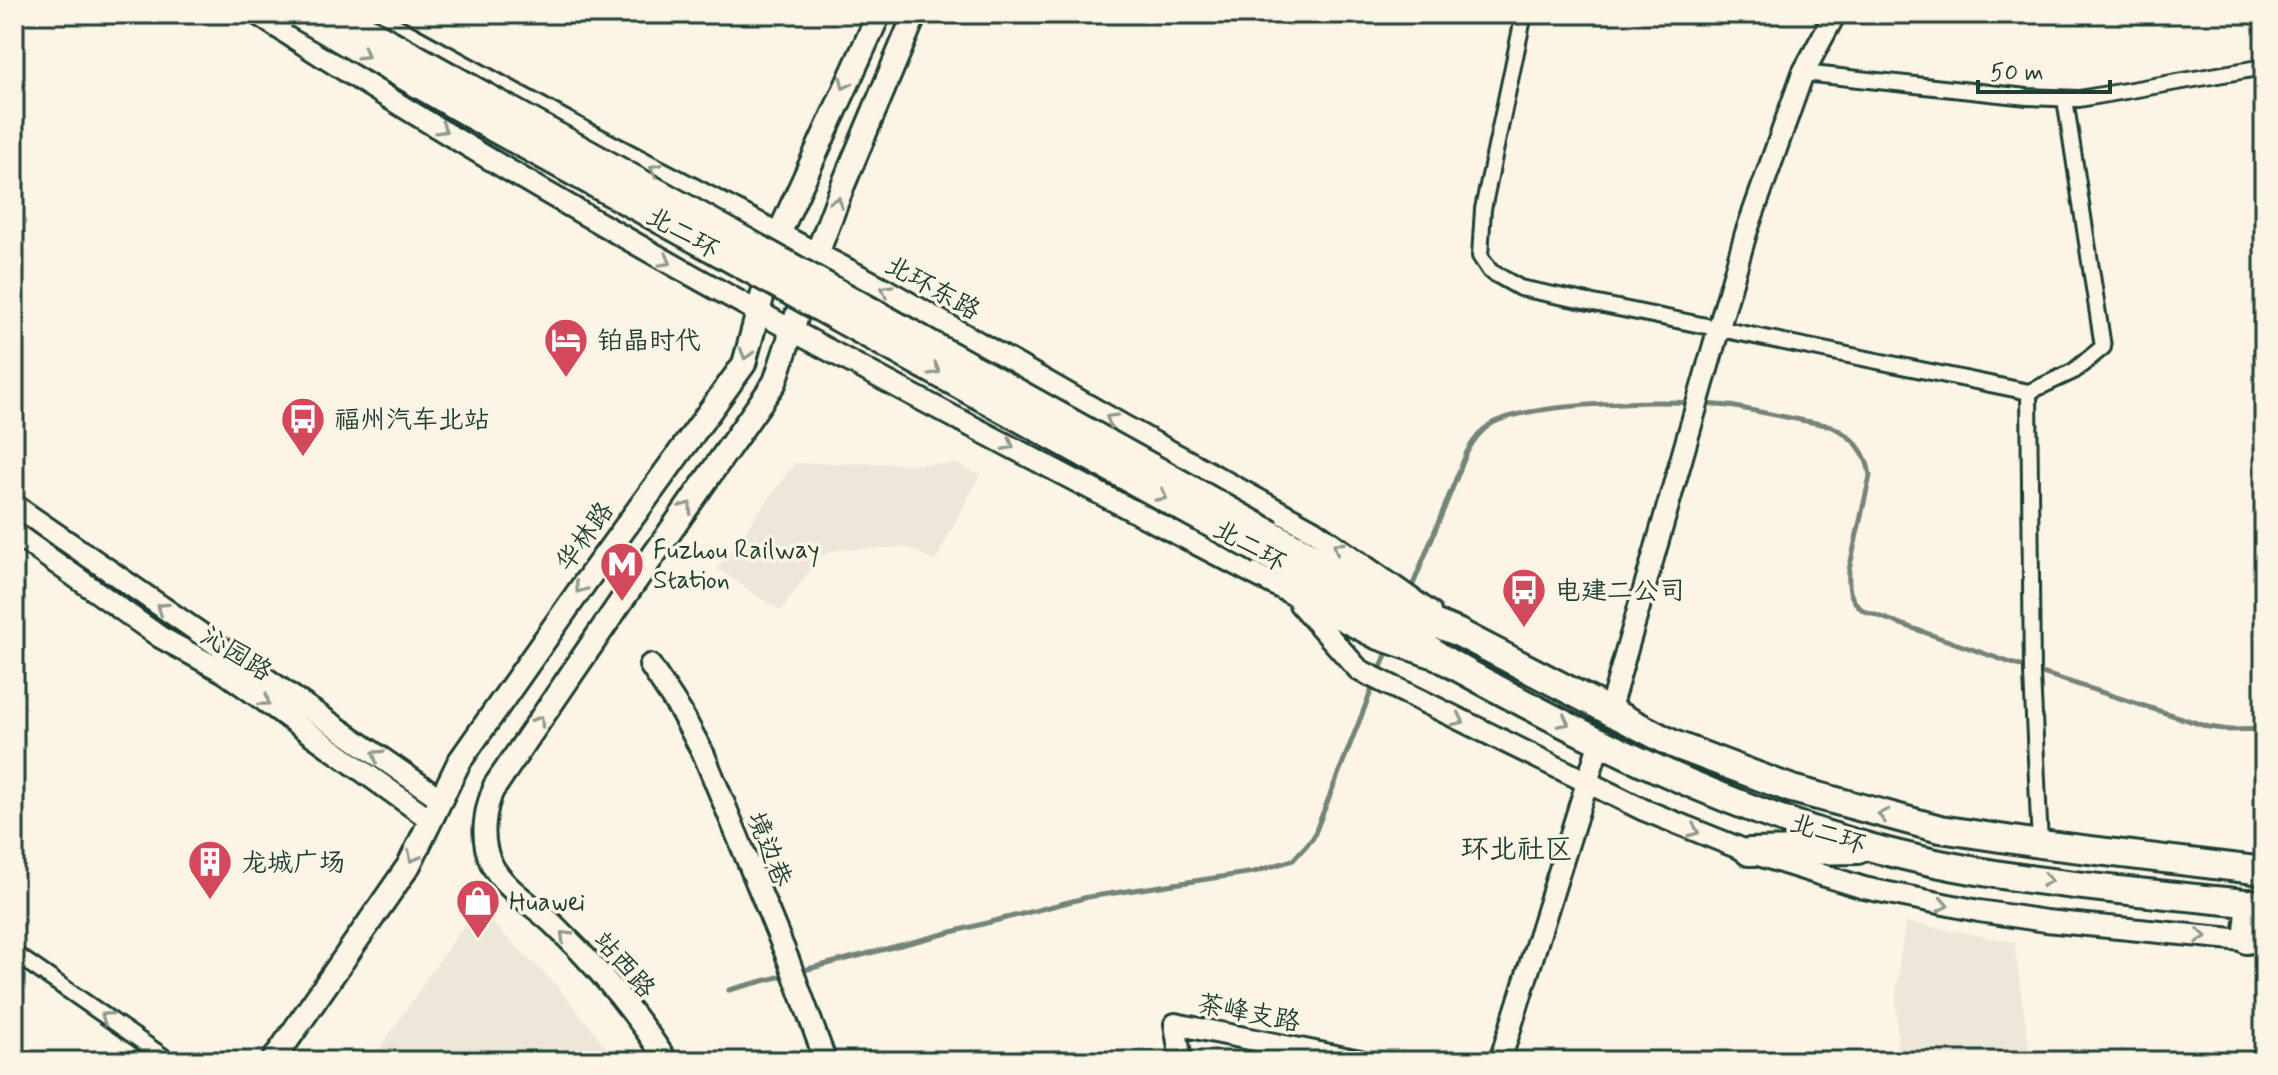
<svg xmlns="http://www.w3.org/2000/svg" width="2278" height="1075" font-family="Mynerve,'LXGW WenKai TC',sans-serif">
<rect width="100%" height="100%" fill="#fcf5e5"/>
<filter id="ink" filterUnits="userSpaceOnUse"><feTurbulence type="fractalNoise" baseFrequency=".0125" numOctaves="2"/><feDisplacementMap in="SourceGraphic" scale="16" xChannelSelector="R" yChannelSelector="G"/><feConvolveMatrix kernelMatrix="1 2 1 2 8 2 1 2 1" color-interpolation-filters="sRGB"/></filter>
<g filter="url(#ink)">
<path fill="#ece7d8" d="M795,463l161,1 24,11 -45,86 -28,-14 -72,3 -16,7 -38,54 -64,-42z
M476,907l84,82 57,72h-246z
M1905,922l109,20 17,119h-133l-2,-70z"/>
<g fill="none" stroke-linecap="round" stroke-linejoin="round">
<path stroke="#758479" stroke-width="5" d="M1703,404l27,2 101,20c22,11 36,25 39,50l-21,94c-1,18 0,30 15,41l150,53 195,63 21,3 34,-1
M1410,592l57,-140c6,-11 13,-21 24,-28 34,-20 160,-24 202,-21
M1378,675l11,-28
M800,971l288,-74 166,-25 39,-12 20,-22 61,-154
M729,990l61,-16"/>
<g stroke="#1f3d34" stroke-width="20">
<path id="street" d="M1524,14l-41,195 -3,47 10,15 30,17 509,104 45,-21 29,-24 -38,-248
M1803,73l224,24 52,2 185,-32
M2029,392l3,282 8,170
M14,953l156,108"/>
</g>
<g stroke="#1f3d34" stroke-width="26">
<path id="secondary" d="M257,14c357,235 742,425 1119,624l59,20
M368,14l212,116 303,158 241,138 189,104 117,82
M14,505l427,294
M14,533l146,104 64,35 207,148
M1300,604l59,66 285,140 105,42 115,36 115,23 67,10 218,21
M650,665l31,47 23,43 84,204 35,95v7
M1609,712l137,-479 57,-160 32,-59
M495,786c-11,23 -15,53 -4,77 12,25 42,42 62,61 43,41 81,87 114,137
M1181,1061l-6,-37 185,37
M1500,1061l100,-320"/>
</g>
<g stroke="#1f3d34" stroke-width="28">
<path id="primary" d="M495,786l125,-183 155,-221 42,-128 26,-69 72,-171
M273,1061l136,-196 50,-103 125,-178 160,-220 35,-130 100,-220"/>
</g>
<g stroke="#1f3d34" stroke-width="32">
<path id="highway" d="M1271,534l150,84 36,14 216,112 119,45 148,40 100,15 224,27
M1261,551c49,28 99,54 148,83 14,8 25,21 39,28 135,75 283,149 432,188 125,33 256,41 384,55
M1749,852l109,-2
M2247,940l4,-37"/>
</g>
<use href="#street" stroke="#fcf5e5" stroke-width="14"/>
<use href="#secondary" stroke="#fcf5e5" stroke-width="20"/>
<use href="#primary" stroke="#fcf5e5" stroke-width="22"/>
<use href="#highway" stroke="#fcf5e5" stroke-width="26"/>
<g stroke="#1f3d34" stroke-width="32" stroke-linecap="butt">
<path id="highway-bridge" d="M298,14l196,114 767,423
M337,14l934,520"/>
</g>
<use href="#highway-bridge" stroke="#fcf5e5" stroke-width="26"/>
</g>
<defs><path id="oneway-chevron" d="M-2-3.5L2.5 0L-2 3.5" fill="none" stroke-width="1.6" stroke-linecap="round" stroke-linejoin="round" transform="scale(2)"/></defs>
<g stroke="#8e998c">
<use href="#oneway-chevron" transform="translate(364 54) rotate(31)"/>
<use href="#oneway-chevron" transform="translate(845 84) rotate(115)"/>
<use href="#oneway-chevron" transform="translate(442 129) rotate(31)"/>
<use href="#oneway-chevron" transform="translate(655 169) rotate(-152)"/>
<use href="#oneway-chevron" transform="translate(837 202) rotate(-69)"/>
<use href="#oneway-chevron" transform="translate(666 261) rotate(29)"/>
<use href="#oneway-chevron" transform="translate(886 290) rotate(-151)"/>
<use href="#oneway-chevron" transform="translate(746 354) rotate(106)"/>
<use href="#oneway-chevron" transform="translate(935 370) rotate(29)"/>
<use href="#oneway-chevron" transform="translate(1111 419) rotate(-150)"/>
<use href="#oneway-chevron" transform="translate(1009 445) rotate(28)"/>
<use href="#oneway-chevron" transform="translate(1162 496) rotate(29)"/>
<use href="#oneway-chevron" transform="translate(687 507) rotate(-55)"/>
<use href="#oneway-chevron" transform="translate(1338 547) rotate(-146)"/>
<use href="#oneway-chevron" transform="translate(580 588) rotate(125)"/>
<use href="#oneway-chevron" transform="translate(162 608) rotate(-146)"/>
<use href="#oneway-chevron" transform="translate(265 701) rotate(36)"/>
<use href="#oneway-chevron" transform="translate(1459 720) rotate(26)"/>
<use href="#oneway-chevron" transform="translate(539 721) rotate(-56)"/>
<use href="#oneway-chevron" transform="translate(1564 722) rotate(27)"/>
<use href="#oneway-chevron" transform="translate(377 755) rotate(-146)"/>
<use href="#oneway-chevron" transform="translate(1883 815) rotate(-165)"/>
<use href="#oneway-chevron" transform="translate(1694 831) rotate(22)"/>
<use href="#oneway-chevron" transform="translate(413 857) rotate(118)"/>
<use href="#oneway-chevron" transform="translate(2047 880) rotate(7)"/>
<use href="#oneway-chevron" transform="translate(1943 905) rotate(10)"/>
<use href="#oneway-chevron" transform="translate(565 936) rotate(-135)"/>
<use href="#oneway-chevron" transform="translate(2201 936) rotate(6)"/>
<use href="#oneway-chevron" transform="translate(106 1017) rotate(-145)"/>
</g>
</g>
<defs>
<g id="hotel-pin" transform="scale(2.3)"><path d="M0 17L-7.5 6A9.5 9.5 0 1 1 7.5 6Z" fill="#d1495b" stroke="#fcf5e5"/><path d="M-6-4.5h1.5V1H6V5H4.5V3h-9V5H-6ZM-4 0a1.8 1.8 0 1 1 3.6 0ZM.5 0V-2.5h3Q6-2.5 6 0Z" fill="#fff"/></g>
<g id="bus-pin" transform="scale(2.3)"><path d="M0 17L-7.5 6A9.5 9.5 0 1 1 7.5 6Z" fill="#d1495b" stroke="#fcf5e5"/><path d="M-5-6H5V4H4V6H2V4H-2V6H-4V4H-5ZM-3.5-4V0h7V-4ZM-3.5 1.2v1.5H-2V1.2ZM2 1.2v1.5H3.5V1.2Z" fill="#fff"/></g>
<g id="metro-pin" transform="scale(2.3)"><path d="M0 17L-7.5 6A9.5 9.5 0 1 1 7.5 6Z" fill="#d1495b" stroke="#fcf5e5"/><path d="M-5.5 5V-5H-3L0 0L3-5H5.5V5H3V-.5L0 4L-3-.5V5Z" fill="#fff"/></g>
<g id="building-pin" transform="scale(2.3)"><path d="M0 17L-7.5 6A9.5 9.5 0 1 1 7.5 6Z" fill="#d1495b" stroke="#fcf5e5"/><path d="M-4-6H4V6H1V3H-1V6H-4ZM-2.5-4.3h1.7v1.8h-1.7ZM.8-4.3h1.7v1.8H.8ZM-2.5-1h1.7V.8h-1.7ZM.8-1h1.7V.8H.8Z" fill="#fff"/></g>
<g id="shop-pin" transform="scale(2.3)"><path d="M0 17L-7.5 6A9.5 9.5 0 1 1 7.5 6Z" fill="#d1495b" stroke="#fcf5e5"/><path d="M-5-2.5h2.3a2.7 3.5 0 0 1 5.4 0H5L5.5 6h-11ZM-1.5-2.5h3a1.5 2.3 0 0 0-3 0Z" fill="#fff"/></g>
</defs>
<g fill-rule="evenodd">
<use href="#hotel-pin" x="566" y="340"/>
<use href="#bus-pin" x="303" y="419"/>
<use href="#metro-pin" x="622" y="564"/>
<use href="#bus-pin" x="1524" y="590"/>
<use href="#building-pin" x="210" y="862"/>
<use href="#shop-pin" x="478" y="901"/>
</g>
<g text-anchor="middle" stroke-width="7" stroke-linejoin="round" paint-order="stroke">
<g font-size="26" fill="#1f3d34" stroke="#fcf5e5">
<text transform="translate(683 232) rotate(29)" y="9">北二环</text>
<text transform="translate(933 287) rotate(29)" y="9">北环东路</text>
<text transform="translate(584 536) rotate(-54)" y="9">华林路</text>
<text transform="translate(1250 545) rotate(29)" y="9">北二环</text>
<text transform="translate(237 653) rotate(32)" y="9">沁园路</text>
<text transform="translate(1828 833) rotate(18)" y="9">北二环</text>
<text transform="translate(770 849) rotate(68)" y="9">境边巷</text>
<text transform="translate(625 964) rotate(49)" y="9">站西路</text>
<text transform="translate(1249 1012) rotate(11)" y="9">茶峰支路</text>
</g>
<g font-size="26" fill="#1f3d34" stroke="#fcf5e5" text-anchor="start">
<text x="597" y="349">铂晶时代</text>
<text x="334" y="428">福州汽车北站</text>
<text x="653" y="558">Fuzhou Railway<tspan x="653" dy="30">Station</tspan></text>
<text x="1555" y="599">电建二公司</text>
<text x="241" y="871">龙城广场</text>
<text x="509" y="910">Huawei</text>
</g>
<g font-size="28" fill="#1f3d34" stroke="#fcf5e5">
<text x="1517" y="858">环北社区</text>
</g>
</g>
<rect width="2278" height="1075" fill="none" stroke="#fcf5e5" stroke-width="48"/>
<rect x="24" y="24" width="2230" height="1027" fill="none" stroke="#1f3d34" stroke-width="3" filter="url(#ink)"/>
<path d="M1978 80v12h132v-12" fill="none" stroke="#1f3d34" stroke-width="4"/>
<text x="1990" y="80" font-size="24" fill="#1f3d34" stroke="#fcf5e5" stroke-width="6" paint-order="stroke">50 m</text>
</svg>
